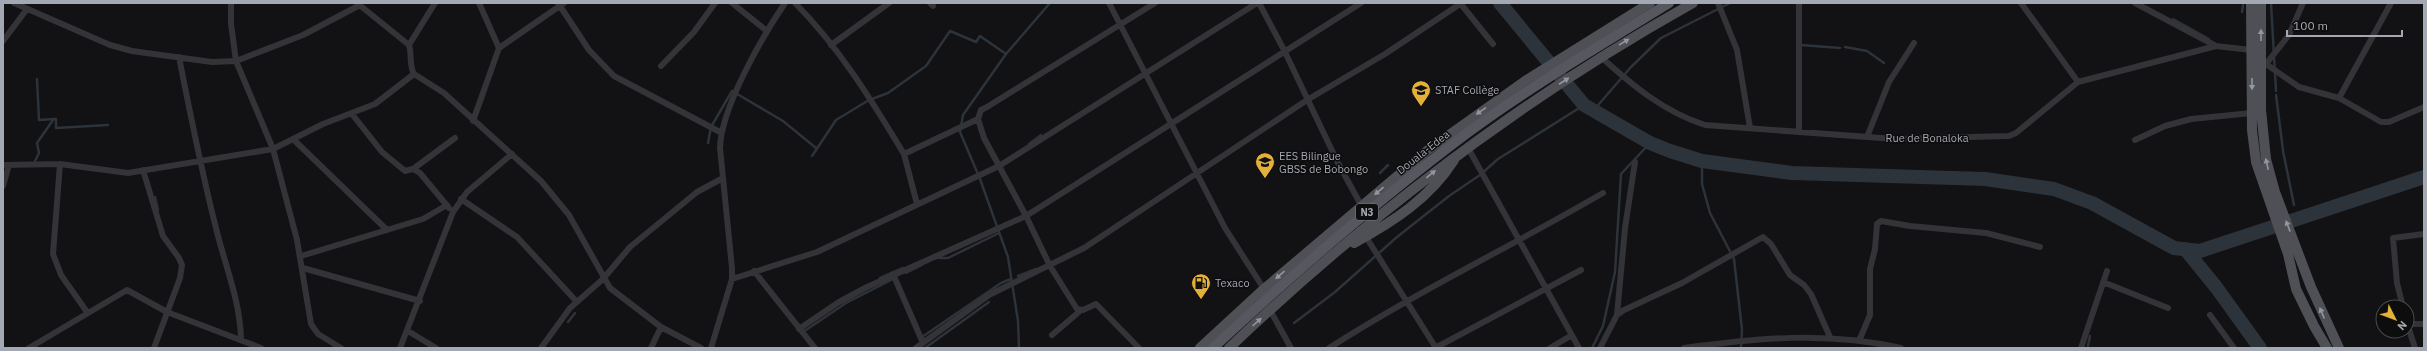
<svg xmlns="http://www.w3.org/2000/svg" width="2427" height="351" font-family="'IBM Plex Sans',sans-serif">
<rect width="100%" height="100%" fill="#121113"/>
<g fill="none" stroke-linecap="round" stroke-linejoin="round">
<path stroke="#2c333a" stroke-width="2.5" d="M2271,3l5,88
M2242,12l1,-7
M2173,19l36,20
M1801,45l39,3
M1845,47l22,4 17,12
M37,79l2,41 15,-1
M2276,95l7,55
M872,99l16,-6 38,-27 24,-35 26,11 4,-6 26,18
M1593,111l38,-44 30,-29 69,-35
M54,119h2v9l52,-3
M708,143l3,-16 21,-36 51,30 33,27
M1029,144l12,-9
M2283,151l11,54
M812,156l24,-36 33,-20
M35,161l4,-8 -2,-10 16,-23
M1702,161v23l8,29 24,46 8,71 -1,18
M1380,173l8,-8
M155,197l3,13
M938,258h10l51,-25
M906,273l16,-8
M1018,276l18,-7
M880,278l23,-10
M568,322l7,-9
M1294,323l41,-31 62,-55 52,-41 31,-21 18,-16 86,-54
M803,332l43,-29 49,-25
M922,337l79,-54 10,-4
M2088,346l2,-10
M925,348l64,-46
M1019,348l-1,-27 -10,-64 -28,-78 -20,-47 3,-17 43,-61 44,-51
M1592,348l11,-22 12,-54 6,-98 29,-31"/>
<path stroke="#2c333a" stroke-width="14" d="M1500,3l84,102 66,38 20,8 32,10 90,12 193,6 69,10 38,14 82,45 26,3 224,-74
M2185,249l31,38 44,61"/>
<path stroke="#333338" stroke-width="6" d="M14,3l96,42 22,6 80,11 24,-1 67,-26 57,-30
M231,3v21l5,37 37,88 24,91 14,84 7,10 23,14
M357,3l52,42c3,9 0,21 5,29l30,19 97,88 28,34 41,73 51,39 40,21
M558,3l31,47 25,26 106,56
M732,3l35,28
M795,3c44,44 77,98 109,151
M930,3l3,3
M1109,3l116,225 39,61
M1259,3l25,47 54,113 23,42
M1460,3l33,41
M1718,3l19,47 13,78
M2021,3l57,79
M2135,3l81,43
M3,41l24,-32
M409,45l26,-42
M831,45l58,-42
M499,48l65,-45
M179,57c11,56 22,112 36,167 9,39 25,75 26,115
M1601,57c31,28 63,55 104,68l190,14 114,-3 7,-3 62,-51 138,-36 35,4
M2258,63l8,1 33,23 40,11 42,24h8l35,-15
M2266,64l23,-29 14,-32
M661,66l33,-34 21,-29
M2339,98l52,-95
M352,114l30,38 23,19 8,-2 7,4 29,35
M473,121l26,-73 -20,-45
M1799,132v-129
M1867,137l22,-55 25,-39
M293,139l94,91
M2135,140l30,-14 26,-7 61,-6
M1467,146l112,202
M60,164l-7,90 8,21 26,37
M3,165l57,-1 68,9 145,-24 50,-25 52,-20 39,-30
M413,169l42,-31
M143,170l20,66 16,22 3,7 -2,13 -26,70
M3,186l6,-21
M461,199l56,38 60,65
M917,204l-13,-50 74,-35
M1366,237l70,111
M301,256l122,-37 24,-14
M303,268l117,33
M754,271l61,77
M893,274l30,69
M732,279l85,-27 182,-86 258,-163
M2103,282l65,26
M2403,307l-6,-24 -4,-45 31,-4
M1270,310l21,38
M1617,315l8,-87 10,-66
M2210,315l24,33
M2407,323l8,25
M2407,324h17
M799,329l40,-27 28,-15 159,-71 335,-213
M408,331l28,17
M1052,335l28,-24
M1859,341l11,-26v-46l5,-20 2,-25 4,-3 29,5 76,7 54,14
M29,348l98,-58 40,22 94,36
M400,348l53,-136 14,-20 45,-38
M541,348l29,-40 33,-29 27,-32 67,-55 26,-14
M651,348l10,-21
M711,348l21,-69v-11l-12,-120c1,-40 42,-111 65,-145
M916,348l73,-53 95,-47 223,-148 78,-46 75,-50
M1139,348l-43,-44 -13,6 -6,-1 -27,-43 -24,-50 -42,-78 -6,-19 3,-9 6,-3 168,-104
M1329,348c89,-57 183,-102 274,-155
M1435,348l146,-78
M1550,348l22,-13
M1600,348l17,-33 7,-5 58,-27 81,-46 8,7 19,31 14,10 7,9 19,43
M1684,348c74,-10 142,-17 217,0
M2081,348l26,-77"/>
<path stroke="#4f5056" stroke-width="10" d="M2251,3l1,127 4,32 32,92 8,35 18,37 13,22
M2261,3v107l5,49 9,33 36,95 28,61
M1354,243c39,-21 76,-45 100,-83
M1200,348l64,-59 164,-139 97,-69 125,-78
M1229,348c140,-133 294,-250 464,-345"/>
<path stroke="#57585f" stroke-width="10" d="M1213,348c81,-75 165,-148 253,-214 65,-48 135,-89 203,-131"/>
</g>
<defs><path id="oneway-solid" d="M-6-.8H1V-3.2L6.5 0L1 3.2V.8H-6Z"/></defs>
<g fill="#9396a0">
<use href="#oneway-solid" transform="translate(2261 35) rotate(-90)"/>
<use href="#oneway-solid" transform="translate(1624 42) rotate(-31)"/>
<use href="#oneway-solid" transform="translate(1564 81) rotate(-33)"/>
<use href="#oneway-solid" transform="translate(2252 84) rotate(90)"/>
<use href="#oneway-solid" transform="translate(1481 111) rotate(146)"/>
<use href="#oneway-solid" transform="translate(2267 164) rotate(-103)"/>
<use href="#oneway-solid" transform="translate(1431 174) rotate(-39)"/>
<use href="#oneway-solid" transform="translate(1379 191) rotate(140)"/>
<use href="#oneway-solid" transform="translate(2288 226) rotate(-111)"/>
<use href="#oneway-solid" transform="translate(1280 275) rotate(139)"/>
<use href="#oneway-solid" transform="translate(2322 313) rotate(-113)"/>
<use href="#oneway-solid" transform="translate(1257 322) rotate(-42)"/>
</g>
<defs>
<g id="school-pin" transform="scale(1)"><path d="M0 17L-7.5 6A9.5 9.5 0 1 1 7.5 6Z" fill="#e3b039" stroke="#0d0d0e"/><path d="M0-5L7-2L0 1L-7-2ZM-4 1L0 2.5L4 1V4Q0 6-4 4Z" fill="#111"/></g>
<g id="fuel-pin" transform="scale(1)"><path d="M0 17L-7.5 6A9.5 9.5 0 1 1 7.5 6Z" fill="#e3b039" stroke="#0d0d0e"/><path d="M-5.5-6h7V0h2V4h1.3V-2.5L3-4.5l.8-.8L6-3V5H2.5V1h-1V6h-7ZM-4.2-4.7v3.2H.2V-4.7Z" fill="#111"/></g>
</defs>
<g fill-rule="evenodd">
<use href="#school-pin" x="1421" y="90"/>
<use href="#school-pin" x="1265" y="162"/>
<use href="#fuel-pin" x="1201" y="283"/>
</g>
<g text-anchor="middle" stroke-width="3" stroke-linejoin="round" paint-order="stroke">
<rect fill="#0d0d0e" stroke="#777a81" stroke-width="1" x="1356" y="204" width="22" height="16" rx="3"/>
<g font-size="10" font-weight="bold" fill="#a4a8b2">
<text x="1367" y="216">N3</text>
</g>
<g font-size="11" fill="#a4a8b2" stroke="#0d0d0e" text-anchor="start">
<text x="1435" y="94">STAF Collège</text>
<text x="1279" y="160">EES Bilingue<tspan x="1279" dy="13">GBSS de Bobongo</tspan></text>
<text x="1215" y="287">Texaco</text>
</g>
<g font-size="11" fill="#a4a8b2" stroke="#0d0d0e">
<text x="1927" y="142">Rue de Bonaloka</text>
<text transform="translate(1423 152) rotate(-38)" y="4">Douala-Edea</text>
</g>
</g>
<rect width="2427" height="351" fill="none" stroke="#a4a8b2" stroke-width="8"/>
<g transform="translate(2395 319) rotate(132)"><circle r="19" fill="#0d0d0e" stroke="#494b50"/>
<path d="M0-3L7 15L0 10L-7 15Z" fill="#e3b039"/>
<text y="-6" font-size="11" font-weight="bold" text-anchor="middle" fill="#a4a8b2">N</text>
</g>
<path d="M2287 30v6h115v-6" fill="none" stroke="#a4a8b2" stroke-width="2"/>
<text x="2293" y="30" font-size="12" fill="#a4a8b2" stroke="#0d0d0e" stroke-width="3" paint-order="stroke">100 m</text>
</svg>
